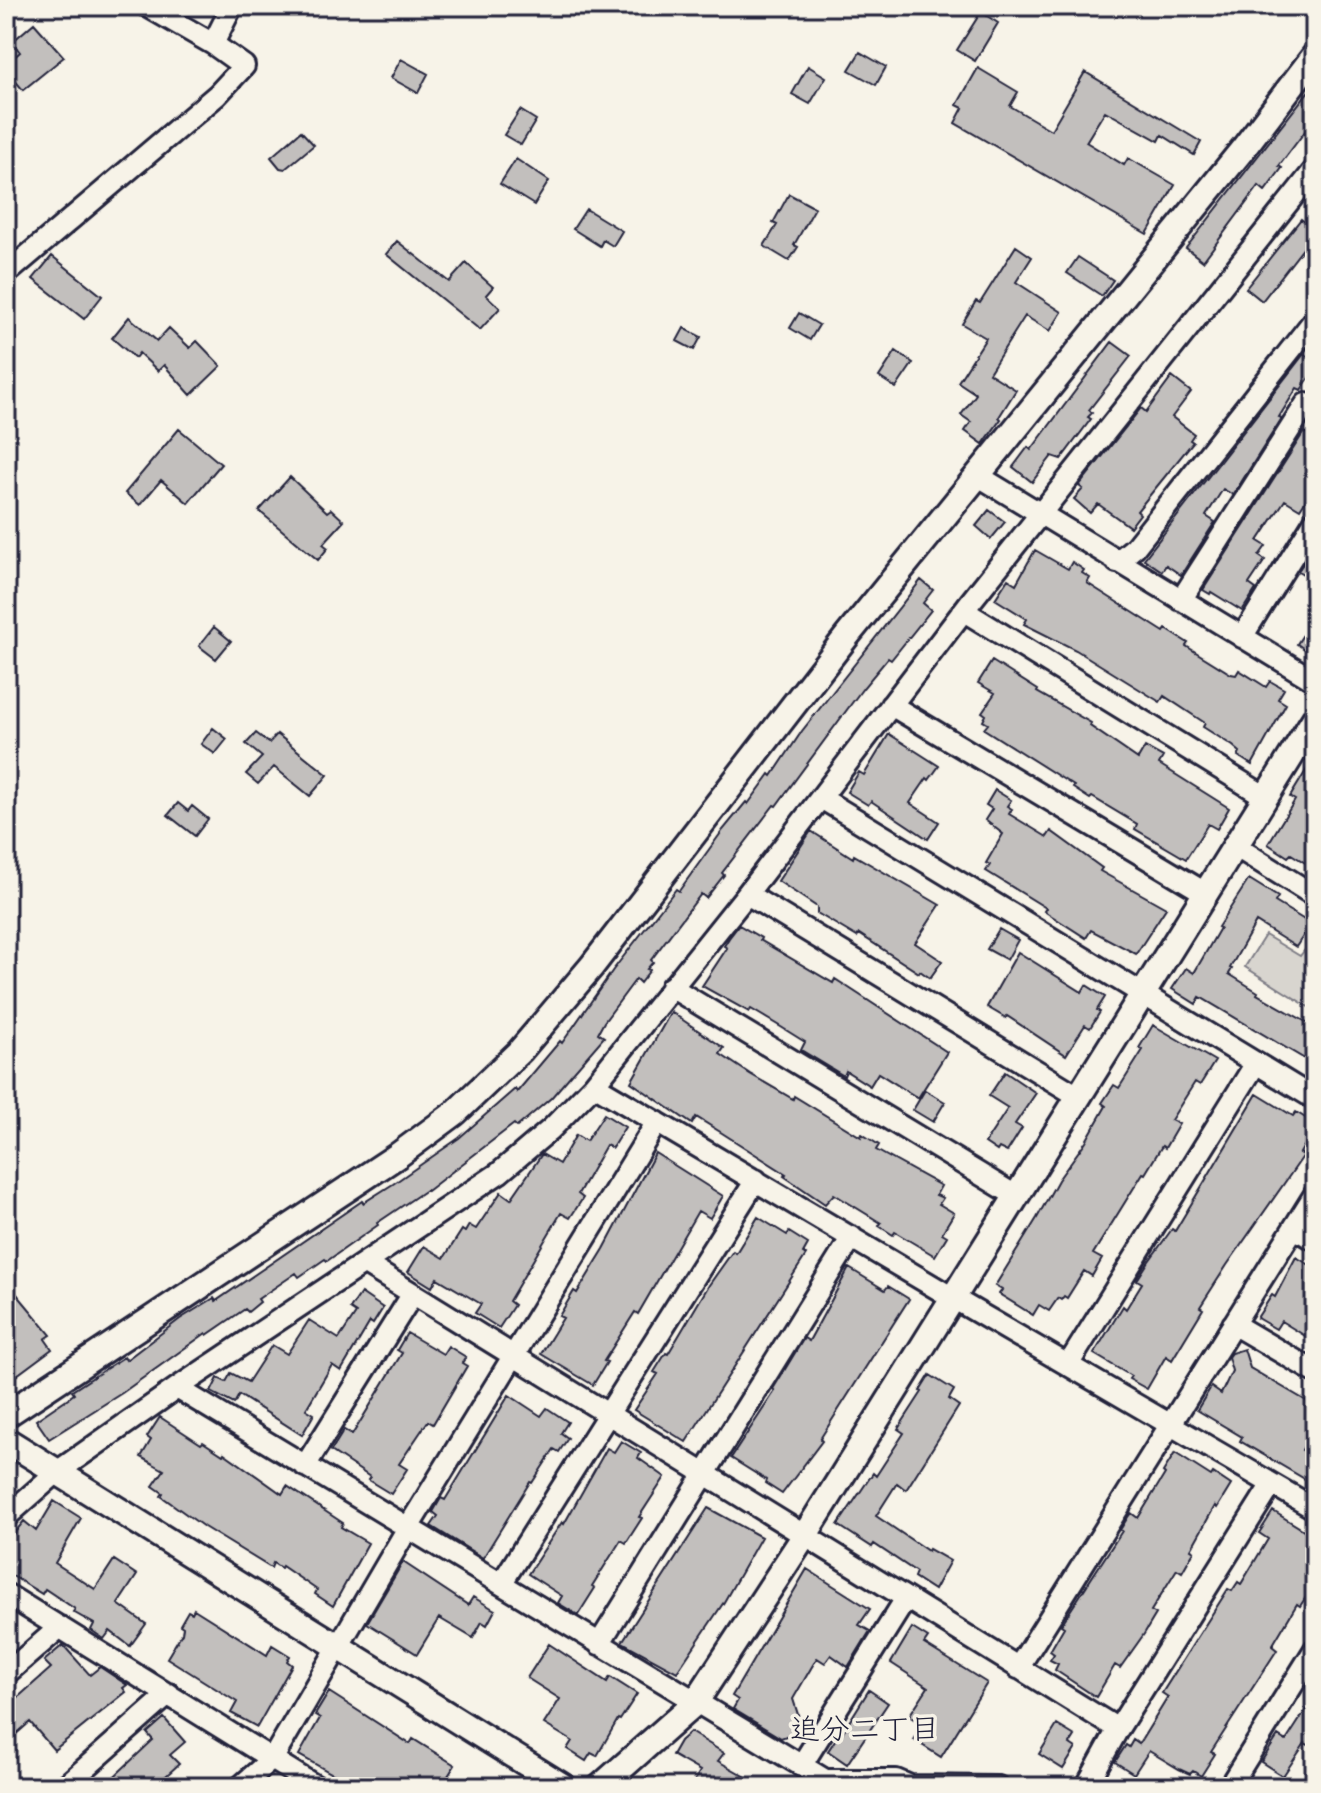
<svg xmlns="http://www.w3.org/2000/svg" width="1321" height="1793" font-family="Sriracha,'Klee One',sans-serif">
<rect width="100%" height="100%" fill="#f7f3e8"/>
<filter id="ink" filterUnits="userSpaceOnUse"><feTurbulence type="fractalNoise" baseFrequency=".0125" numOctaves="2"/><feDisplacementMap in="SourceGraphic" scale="16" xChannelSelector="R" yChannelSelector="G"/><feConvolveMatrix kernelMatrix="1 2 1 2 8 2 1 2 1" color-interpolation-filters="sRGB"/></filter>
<g filter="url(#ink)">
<path fill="#d8d5cf" stroke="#7d7c85" stroke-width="2" d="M1265,935l35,21 15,-19v74l-70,-44z"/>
<path fill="#c2bfbd" stroke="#22223b" stroke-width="2" d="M981,12l17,11 -23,38 -18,-11z
M34,23l30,34 -41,33 -17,-20v-6l14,-12 -8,-10z
M860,52l26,15 -10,18 -27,-15z
M401,59l27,15 -10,19 -27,-15z
M808,66l18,11 -16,27 -18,-10z
M978,68l40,24 -8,14 41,24 34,-58 116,70 -7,13 -32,-20 -3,6 -54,-30 -19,31 38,23 4,-7 47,27 -28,49 -192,-111 8,-15 -6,-3z
M1315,83v35l-36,48 3,2 -17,23 -6,-5 -56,75 -17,-13z
M520,110l16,10 -15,25 -17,-10z
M301,131l13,14 -29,24 -5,-1 -9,-11z
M516,159l33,22 -15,24 -34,-21z
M789,194l26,14 -21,37 4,2 -9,14 -25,-15 13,-21 -4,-2z
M586,209l36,22 -9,15 -10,-6 -3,6 -27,-17z
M1301,219l14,11v3l-53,68 -16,-13z
M397,241l52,41 17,-19 27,24 -7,8 14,13 -20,22 -94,-76z
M1016,246l16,11 -16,25 46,30 -12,19 -25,-15 -36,57 27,17 -17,27 2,2 -18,25 -18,-13 6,-9 -10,-7 15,-21 -18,-12 28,-44 -24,-14 14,-23 4,2z
M52,256l50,40 -18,23 -51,-40z
M1078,257l35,23 -11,16 -35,-23z
M799,313l20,12 -9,15 -20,-12z
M129,317l28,24 12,-13 21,20 7,-7 24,25 -30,29 -27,-30 -6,6 -19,-18 -4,5 -23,-20z
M684,328l17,9 -7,13 -17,-9z
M1112,342l19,14 -42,54 3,3 -4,4 3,2 -30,40 -9,-3 -20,26 -19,-15 15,-20 3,3z
M896,351l17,12 -17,25 -17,-11z
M1304,354l11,8v7l-14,21 -4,-2 -18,29 3,1 -49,77 -10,-6 -17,27 9,6 -34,53 -15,-10 -4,6 -18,-12z
M1172,377l19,15 -19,25 22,17 -4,6 3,2 -56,69 3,3 -10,13 -32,-23 -8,9 -16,-14 9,-10 -4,-3 62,-78 5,4z
M179,429l42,35 -33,39 -27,-23 -21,25 -15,-12z
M1304,432l11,6v48l-15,23 -15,-9 -27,41 8,5 -7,10 6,4 -16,24 7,5 -14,22 -31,-19 -1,2 -7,-4z
M290,477l37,35 4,-3 13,12 -21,23 5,4 -10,12 -59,-49z
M989,510l16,12 -14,17 -15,-13z
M1035,550l33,19 4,-7 12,8 -2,3 8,5 -3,5 77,49 2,-3 22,14 -2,3 45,28 5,1 3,-5 27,17 4,-6 14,8 -6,10 8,5 -34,61 -14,-9 2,-4 -7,-6 -30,-19 2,-4 -41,-27 -4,6 -84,-52 -52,-26 3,-5 -32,-20 13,-20 8,5z
M1309,555l6,4v22l-17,-10z
M921,580l12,10 -10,13 8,7 -40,50 -3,-2 -25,30 -87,118 -2,-1 -52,68 2,2 -18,23 -5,-4 -50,66 2,2 -6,7 3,1 -10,13 -4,-4 -32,43 -6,11 6,4 -53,61 -34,29 -3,-3 -87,67 -1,-1 -49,33 1,2 -51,36 -2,-2 -26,18 -3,-4 -38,26 2,3 -12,10 -3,-3 -38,26 -1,-2 -84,60 -73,46 -13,-19 38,-26 -2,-3 52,-34 2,3 54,-41 34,-21 2,3 146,-100 1,2 30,-19 66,-46 56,-49 2,3 43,-51 2,2 51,-73 63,-81 3,2 44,-61 23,-28 2,2 22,-30 2,2 30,-45z
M1315,616v40l-18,-12z
M214,627l17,14 -15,18 -17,-13z
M992,661l46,29 -1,2 54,31 -1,3 48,33 7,-12 18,10 -4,7 70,44 -12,21 -9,-5 -22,35 -51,-30 2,-5 -45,-27 -2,2 -17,-11 1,-2 -90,-57 4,-5 -5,-3 3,-6 -4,-3 13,-19 -17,-10z
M213,728l14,11 -12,15 -14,-10z
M256,733l13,10 8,-9 51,41 -18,21 -36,-29 -16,17 -12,-10 16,-17 -16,-13z
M889,734l50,32 -10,14 -2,-2 -17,25 29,19 -11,17 -57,-38 -3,4 -21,-13 12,-20 5,3z
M1315,756v113l-24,-15 -3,3 -20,-13 27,-44 -5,-3z
M995,790l16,10 -4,6 5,3 -3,5 38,23 4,-6 51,37 -2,3 66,37 -30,46 -45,-24 -5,8 -42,-27 2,-3 -60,-37 4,-6 -4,-2 17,-29 -18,-14 7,-11 -6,-4z
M178,803l10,8 4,-5 16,13 -13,17 -27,-21z
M811,831l42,27 1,-3 86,50 -25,38 27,18 -12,17 -10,-7 -1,2 -60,-39 -2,3 -40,-24v-6l-39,-26z
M1249,879l29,18 -3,5 36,22 -15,23 -40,-25 -26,46 2,1 -3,5 29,18 -1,2 58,33v38l-115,-68 -4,7 -24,-15 14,-21 8,5 26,-45 -2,-1z
M739,925l22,13 -1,2 73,43 2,-4 14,9 98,64 -29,46 -40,-25 -8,13 -24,-15 -2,5 -43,-26 4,-8 -24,-15 -30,-18 -2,3 -47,-26 25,-38 -3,-2 5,-8z
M999,929l19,11 -11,20 -20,-11z
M1018,952l64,40 4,-7 19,12 -8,13 3,2 -10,16 -5,-3 -19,30 -59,-39 -1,2 -19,-11z
M671,1012l53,36 -4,6 30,20 43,25 1,-3 67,41 1,-3 17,11 -3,5 65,36 -5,9 7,3 -4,6 15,9 -12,20 5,3 -12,20 -40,-24 -2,3 -14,-9 2,-3 -47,-29 -9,10 -41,-28 2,-2 -64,-41 -26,-16 -4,7 -61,-42z
M1153,1025l62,36 -15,24 -5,-3 -24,38 8,4 -14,24 -3,-2 -17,28 -2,-1 -50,81 9,5 -10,17 -8,-5 -17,27 -3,-2 -3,4 -3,-2 -9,13 -10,-6 -6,10 -34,-21 3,-4 -7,-4 42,-68 21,-38 28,-39 20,-35 -4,-3 12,-18 5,3 24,-38 -4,-2z
M1005,1072l31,21 -21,31 7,4 -15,24 -8,-4 -2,3 -12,-8 23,-35 -19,-12z
M925,1090l20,12 -12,20 -20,-12z
M1257,1094l36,22 3,-4 19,12v3l-15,26 4,2 -77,110 -27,42 3,2 -31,51 -6,-4 -19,33 -18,-10 2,-3 -37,-22 29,-48 3,3 16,-26 -5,-3 12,-19 23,-32 3,2z
M604,1114l21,13 -13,21 -6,-3 -28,49 5,4 -13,20 -9,-5 -52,88 5,4 -15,23 -24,-15 6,-9 -44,-26 -5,9 -24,-15 16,-26 20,12 18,-28 3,2 4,-7 7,4 25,-37 10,7 31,-45 17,10 17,-29 10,6z
M655,1153l68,43 -13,22 -12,-7 -60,103 -3,-2 -31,49 3,1 -14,23 -52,-31 22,-36 -4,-2 15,-25 3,2 27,-44z
M758,1217l29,18 2,-3 19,12 -5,9 3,2 -120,187 -52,-32 24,-36 -4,-2 12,-19 2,1 41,-69 24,-34 3,2z
M1296,1257l19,11v74l-34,-21 -5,8 -19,-11 15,-23 3,2z
M849,1268l36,22 3,-4 21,13 -89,140 2,2 -40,53 -17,-11 1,-3 -35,-22 44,-67 -2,-2 31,-51 5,3z
M6,1281l45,54 -6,4 7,10 -35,26 -3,-5 -8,6v-36l9,-6 -2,-3 3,-3 -10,-13z
M361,1293l22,15 -10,16 -3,-2 -29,49 -9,-6 -26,44 8,5 -12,21 -63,-40 -5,9 -23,-12 7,-14 8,4 5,-9 17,9 24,-37 15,9 22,-34 30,19 17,-26 -6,-4z
M407,1333l36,21 5,-8 18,11 -4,6 5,3 -34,58 -5,-3 -29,43 8,5 -16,25 -23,-14 2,-3 -39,-26 13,-21 8,5 50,-82 -5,-3z
M1244,1349l6,19 65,38v21l-13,23 13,8v27l-75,-44 2,-4 -45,-27 14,-23 10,7 11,-23 -4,-14 3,-4z
M930,1375l24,15 -5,9 10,7 -53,84 -9,-7 -21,33 52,35 1,-2 21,12 -16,29 -20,-13 2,-5 -42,-28 -2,3 -34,-22 35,-52 3,3 28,-43 -6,-4 24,-37 -2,-1z
M509,1395l32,21 6,-8 21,14 -7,11 7,5 -9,14 -5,-3 -22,34 -2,-1 -47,76 -52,-32 7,-10 -5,-4 8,-14 4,2z
M160,1417l41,27 2,-2 20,13 1,-2 58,41 5,-8 56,37 -2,4 27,16 -35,63 -18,-12 2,-4 -35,-24 -1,2 -8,-5 -2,5 -67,-41 -43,-31 2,-3 -10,-7 11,-16 -23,-13 10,-17 -4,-3z
M621,1441l20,12 -3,5 27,19 -26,40 3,1 -16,25 -5,-3 -29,46 3,2 -17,27 -20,-12 4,-7 -34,-22 34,-52 2,2 43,-76 7,4z
M1175,1453l36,23 2,-3 18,12 -14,23 -2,-2 -24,43 3,2 -12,21 -5,-3 -26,42 5,3 -12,20 -24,34 -5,-3 -19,32 -41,-27 3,-6 -8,-4 4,-6 -4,-3 14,-24 -3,-2 61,-94 -2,-1 8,-13 3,-4 7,5 27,-44 -2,-2z
M54,1501l27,17 -26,45 40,26 19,-29 23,15 -19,29 28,20 -16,22 -20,-15 -6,8 -13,-9 3,-6 -21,-12 2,-3 -30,-20 -3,5 -36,-22v-29l18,-22 12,10z
M708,1508l53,29 -37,65 -47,70 -55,-30z
M1273,1511l42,26v47l-15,22 -3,-2 -25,42 5,4 -66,102 4,2 -14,22 -8,-5 -3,3 -11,-5 -30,-18 -15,23 -19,-12 11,-17 3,2 4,-7 6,4 29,-47 -6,-4 66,-104 4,2 6,-9 3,2 27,-45 -9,-6z
M403,1562l65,43 5,-8 22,13 -8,15 -5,-3 -9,16 -34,-20 -22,36 -50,-31z
M807,1569l63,40 -11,16 11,6 -22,36 -17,-12 -6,8 -8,-5 -24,41 10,31 -22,8 -48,-29 5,-9 -6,-4z
M194,1609l73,46 5,-10 18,11 -3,5 5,4 -35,62 -26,-14 6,-11 -70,-44 15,-25 1,-6 -3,-2 8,-14 4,2z
M912,1628l16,10 -4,6 63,39 -46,74 -27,-17 9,-15 -14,-9 19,-29 -37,-24z
M549,1644l58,38 3,-5 27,17 -17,26 -2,-1 -21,37 -6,-3 -5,8 -19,-12 5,-8 -28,-17 16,-25 -33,-21z
M63,1645l27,30 10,-8 27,18 -4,3 3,4 -72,58 -24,-28 -24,21v-35l45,-40 -7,-7z
M869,1690l19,13 -41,61 -19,-13 9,-14 2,1z
M329,1692l81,52 3,-5 42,26 -14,22h-17l-12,-8 -5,8h-59l-12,-8 2,-2 -39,-22 21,-37 -5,-3z
M1315,1696v53l-10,-6 -22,33 -22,-14 17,-26 8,5z
M164,1718l21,24 -15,13 9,9 -25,23h-51l50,-47 -6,-7z
M1057,1725l18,11 -5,8 6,4 -13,21 -24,-15z
M690,1732l34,21 -6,8 46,26h-73l9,-16 -28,-16 8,-14z"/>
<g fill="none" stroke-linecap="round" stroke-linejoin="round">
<g stroke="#22223b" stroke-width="26">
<path id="minor" d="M147,6l66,38
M6,274l211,-179 27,-29 -31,-22 19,-38
M977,475l338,206
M1117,562l18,-15 180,-228
M1181,600l125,-196 9,5
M964,611l302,186
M1242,637l73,-117
M891,705l316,189
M821,798l494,301
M1235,846l80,50
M747,894l331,202
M671,987l345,209
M594,1085l153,-191 224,-293 344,-432
M1294,1228l21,12
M365,1264l753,465
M1233,1324l82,48
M1068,1365l188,-302
M177,1388l660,399
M305,1466l107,-171
M6,1517l51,-45 120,-84 322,-215 52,-44 43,-44 359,213 362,211
M501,1584l255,-404
M6,1594l311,193
M599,1644l253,-407
M1018,1668l297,-474
M6,1674l54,-47
M801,1766l104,-166
M825,1780h71l14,6 88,1
M64,1787l105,-93
M240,1787l33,-29 136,-232 248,-404
M1086,1787l32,-58 154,-245
M1229,1787l86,-138"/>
</g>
<g stroke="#22223b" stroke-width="30">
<path id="tertiary" d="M6,1415l391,-259 58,-43 65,-62 72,-85 255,-330 396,-487 72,-94
M6,1440l558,347
M600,1787l95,-84 110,-168 510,-817"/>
</g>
<use href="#minor" stroke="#f7f3e8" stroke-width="20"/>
<use href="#tertiary" stroke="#f7f3e8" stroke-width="24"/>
</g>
</g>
<g text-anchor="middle" stroke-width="7" stroke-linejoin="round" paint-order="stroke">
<g font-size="30" fill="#22223b" stroke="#f7f3e8">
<text x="865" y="1739">追分二丁目</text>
</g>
</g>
<rect width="1321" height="1793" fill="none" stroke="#f7f3e8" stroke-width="32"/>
<rect x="16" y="16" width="1289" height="1761" fill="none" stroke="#22223b" stroke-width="3" filter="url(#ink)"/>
</svg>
